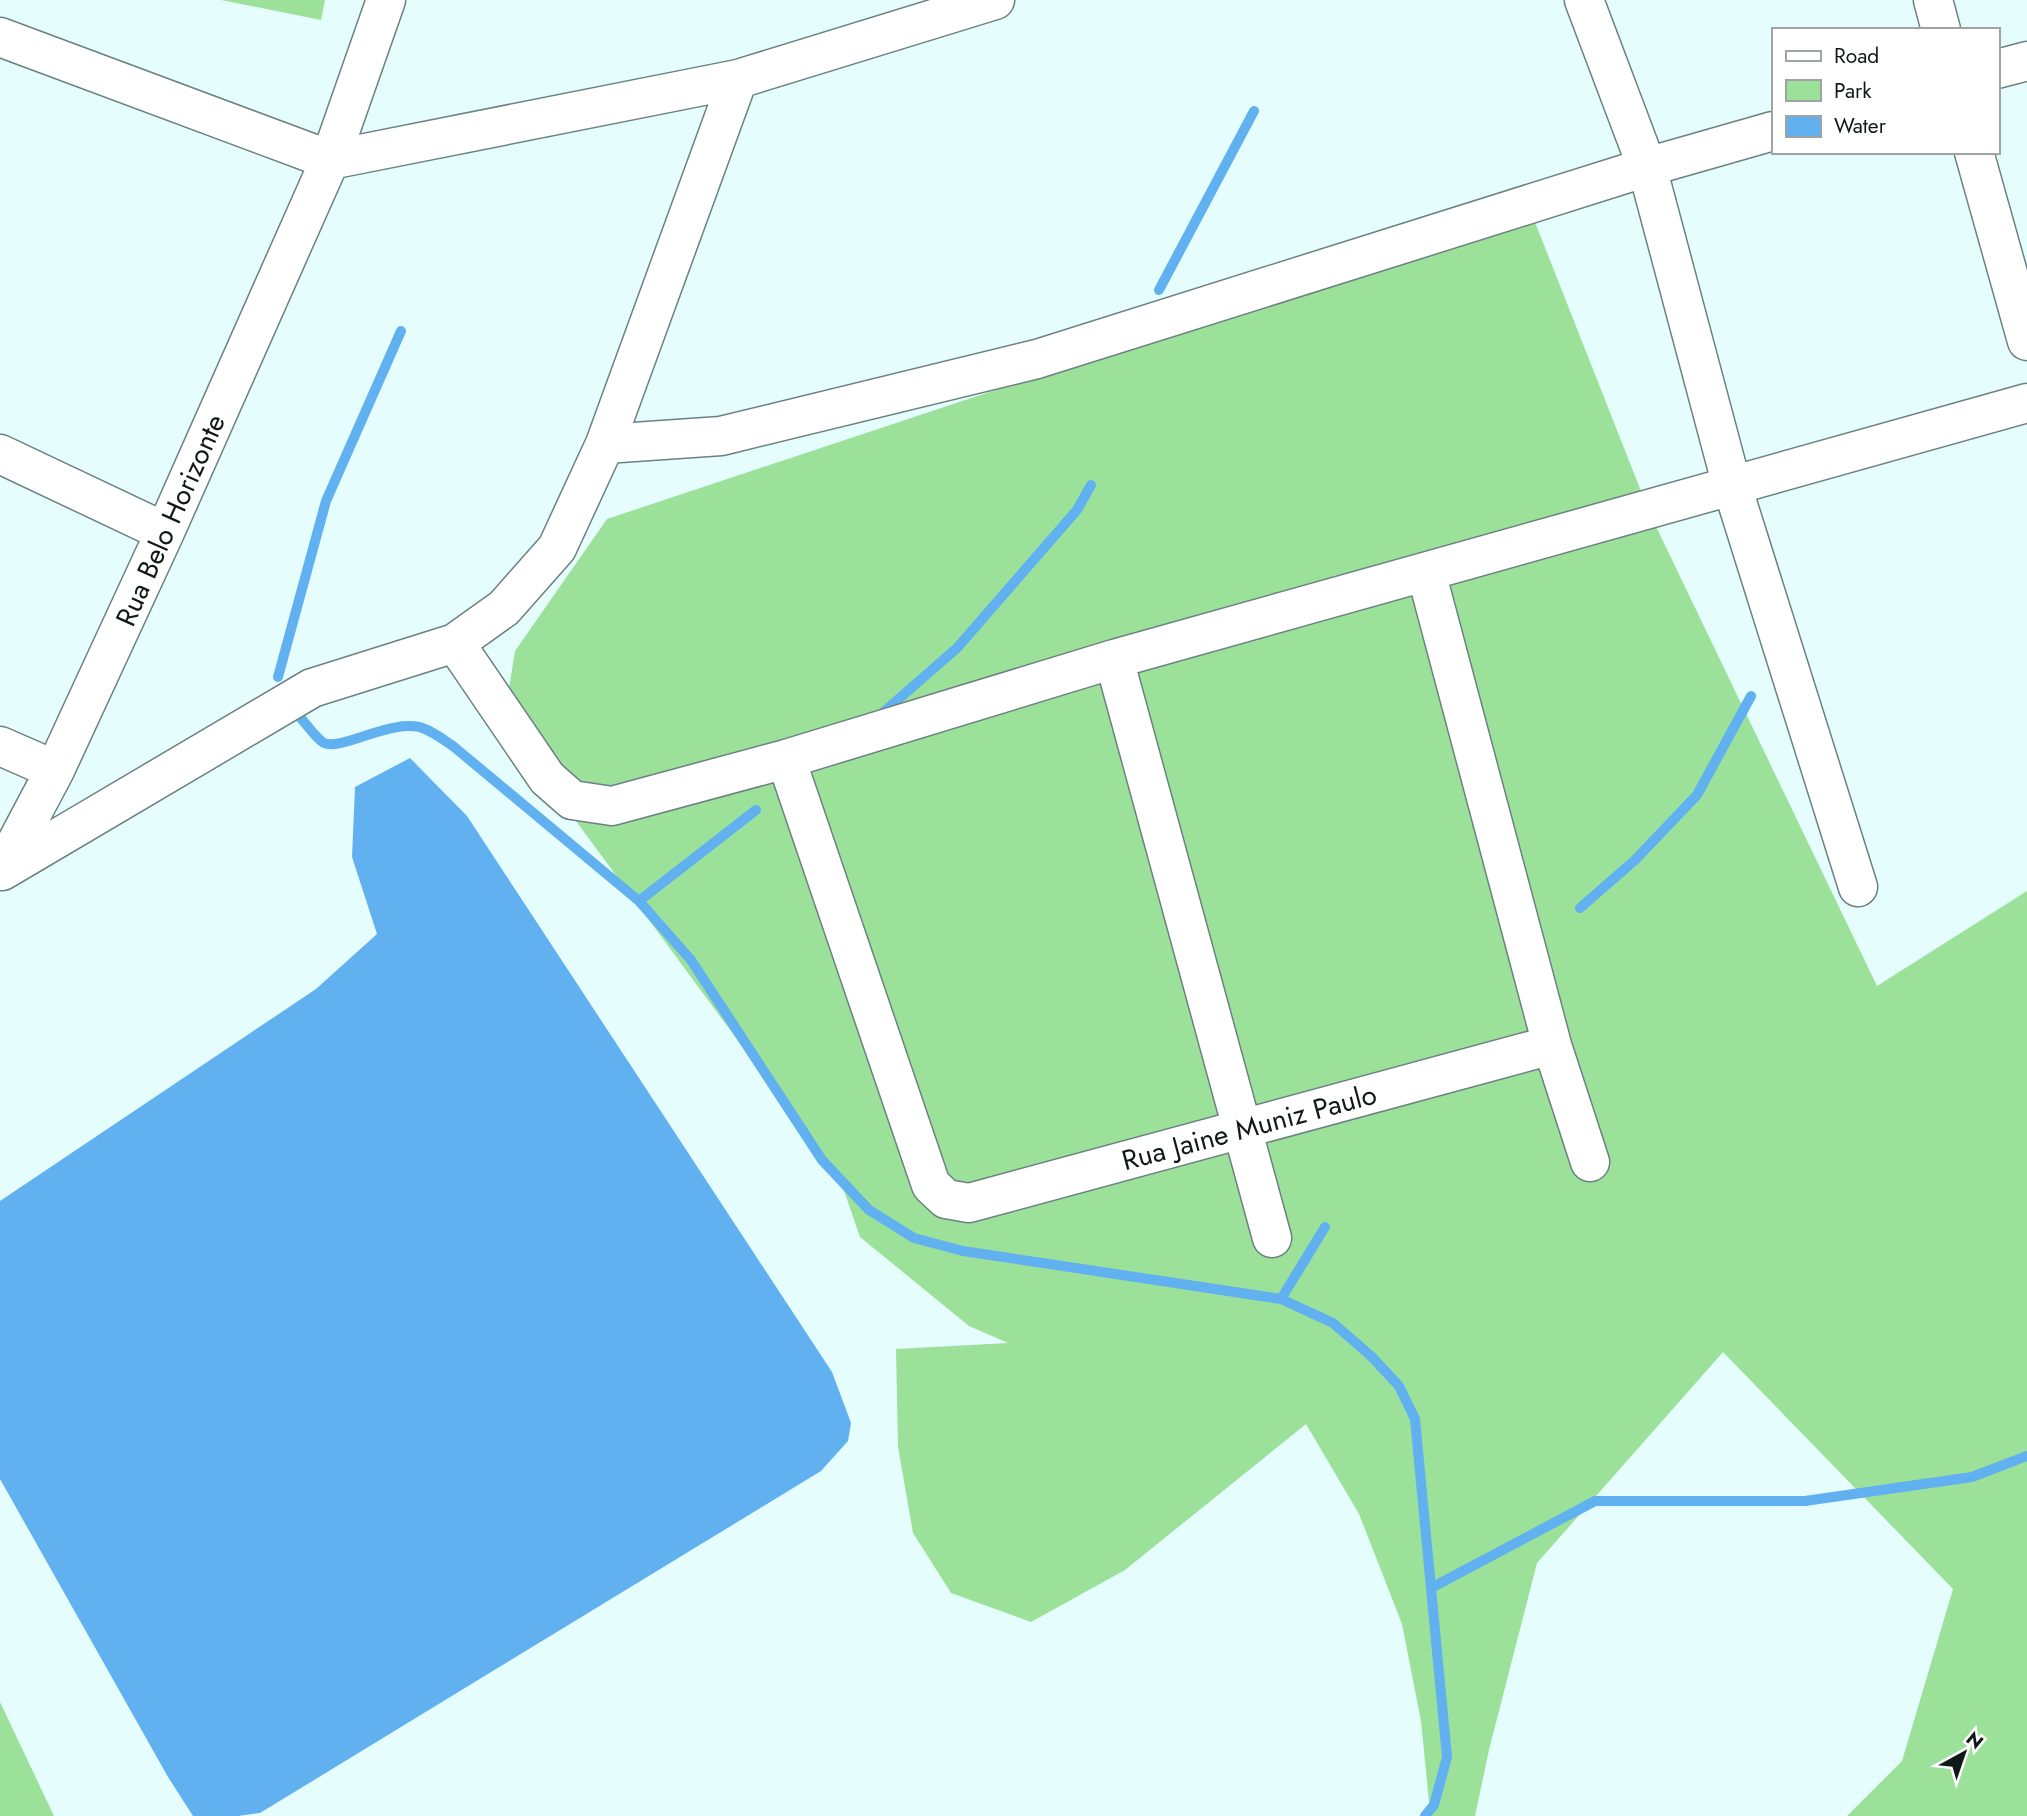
<svg xmlns="http://www.w3.org/2000/svg" width="2027" height="1816" font-family="Jost,sans-serif">
<rect width="100%" height="100%" fill="#e6fdfd"/>
<path fill="#9ce199" d="M221,0h104l-4,20z
M1531,212l119,302 227,472 150,-95v925h-180l55,-55 51,-172 -230,-237 -186,211 -48,187 -14,66h-49l4,-4 -9,-91 -19,-97 -43,-110 -53,-90 -181,146 -94,52 -80,-29 -38,-60 -15,-86 -2,-98 112,-6 -39,-17 -109,-89 -20,-58 -270,-366 -56,-48 -13,-27 14,-87 92,-132z
M0,1702l54,114h-54z"/>
<path fill="#61b1f1" d="M410,758l57,58 365,556 19,51 -3,18 -27,30 -561,342 -22,3h-45l-25,-39 -168,-298v-278l316,-212 61,-55 -25,-77 3,-70z"/>
<g fill="none" stroke-linecap="round" stroke-linejoin="round">
<path stroke="#61b1f1" stroke-width="10" d="M1159,290l95,-179
M278,677l48,-176 75,-170
M298,715c8,8 17,23 26,28 18,8 71,-27 101,-14 10,4 19,11 28,17l186,155 52,59 131,200 47,50 45,28 49,13 318,48 52,24 38,33 28,30 16,33 32,338 -13,48 -9,11
M878,717l79,-69 120,-138 14,-25
M639,901l117,-91
M1580,908l55,-48 62,-65 54,-99
M1281,1299l44,-72
M1431,1588l164,-87h210l167,-24 55,-21"/>
<g stroke="#6c8181" stroke-width="41">
<path id="street" d="M1584,0l63,167 85,319 126,401
M1933,0l8,30
M0,37l330,123
M1997,69l30,-8
M1974,152l53,189
M330,160l408,-81 257,-79
M605,444l116,-8 316,-77 610,-192 126,-36
M0,454l165,78
M1426,572l126,473 38,117
M455,643l92,135 25,22 40,6 174,-47 328,-100 913,-256
M1114,659l158,579
M0,746l55,24
M786,759l145,426 15,14 23,4 583,-158
M2,870l53,-100 110,-238 165,-372 56,-160
M2,871l310,-183 143,-45 49,-35 53,-60 48,-104 133,-365"/>
</g>
<use href="#street" stroke="#fff" stroke-width="38"/>
</g>
<g text-anchor="middle" stroke-width="5" stroke-linejoin="round" paint-order="stroke">
<g font-size="28" fill="#101818" stroke="#fff">
<text transform="translate(170 520) rotate(-66)" y="10">Rua Belo Horizonte</text>
<text transform="translate(1249 1127) rotate(-15)" y="10">Rua Jaine Muniz Paulo</text>
</g>
</g>
<rect x="1772" y="28" width="228" height="126" fill="#ffffff" stroke="#9fa3a3" stroke-width="2"/>
<rect x="1786" y="51" width="35" height="10" fill="#ffffff" stroke="#9fa3a3" stroke-width="2"/>
<text x="1834" y="63" font-size="21" fill="#101818">Road</text>
<rect x="1786" y="80" width="35" height="21" fill="#9ce199" stroke="#9fa3a3" stroke-width="2"/>
<text x="1834" y="98" font-size="21" fill="#101818">Park</text>
<rect x="1786" y="116" width="35" height="21" fill="#61b1f1" stroke="#9fa3a3" stroke-width="2"/>
<text x="1834" y="133" font-size="21" fill="#101818">Water</text>
<g transform="translate(1964 1753) rotate(40)" stroke="#ffffff" stroke-width="5" paint-order="stroke">
<path d="M0-5L12 26L0 18L-12 26Z" fill="#101818"/>
<text y="-10" font-size="19" font-weight="bold" text-anchor="middle" fill="#101818">N</text>
</g>
</svg>
